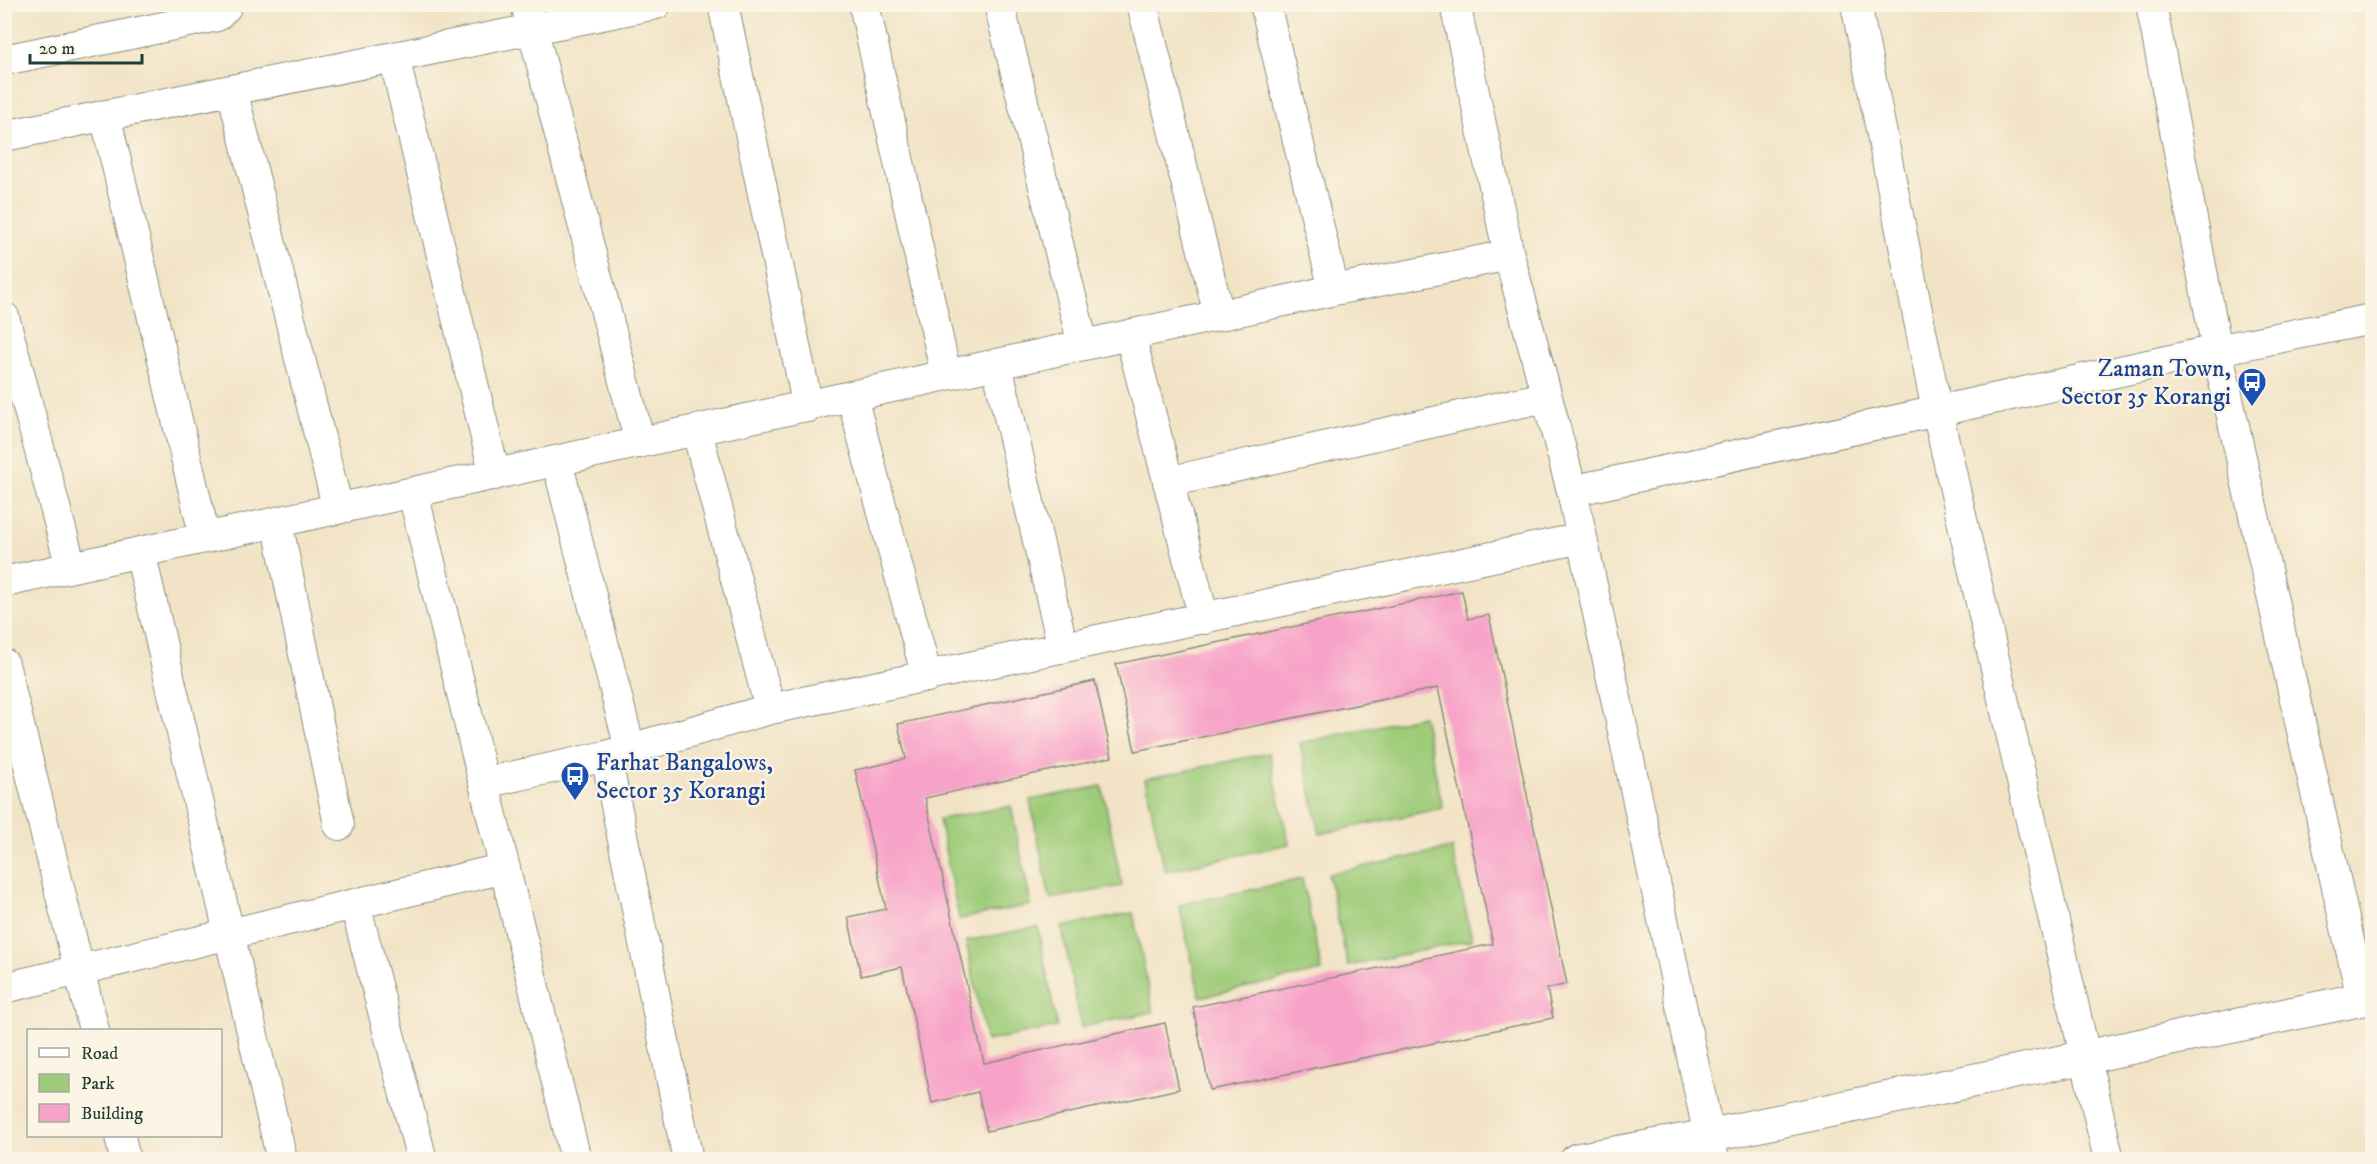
<svg xmlns="http://www.w3.org/2000/svg" width="2377" height="1164" font-family="'IM FELL DW Pica',serif">
<rect width="100%" height="100%" fill="#fcf5e5"/>
<filter id="ink" filterUnits="userSpaceOnUse"><feTurbulence type="fractalNoise" baseFrequency=".0167" numOctaves="2"/><feDisplacementMap in="SourceGraphic" scale="12" xChannelSelector="R" yChannelSelector="G"/><feConvolveMatrix kernelMatrix="1 2 1 2 8 2 1 2 1" color-interpolation-filters="sRGB"/></filter>
<filter id="wash" filterUnits="userSpaceOnUse"><feTurbulence type="fractalNoise" baseFrequency=".008" numOctaves="4" result="noise"/><feDisplacementMap in="SourceGraphic" scale="24" xChannelSelector="R" yChannelSelector="G"/><feGaussianBlur stdDeviation="1.35" result="paint"/><feColorMatrix in="noise" values="0 0 0 0 0 0 0 0 0 0 0 0 0 0 0 0 0 1.4 0 .05"/><feComposite in="paint" operator="in"/></filter>
<g filter="url(#wash)">
<rect width="100%" height="100%" fill="#f2e3c6"/>
<path fill="#9fcc79" stroke="#5f8456" stroke-width="1.5" d="M1423,716l20,92 -123,26 -20,-91z
M1269,753l20,91 -124,27 -20,-92z
M1102,786l20,100 -72,13 -20,-99z
M1011,806l20,99 -72,14 -20,-100z
M1452,848l20,92 -124,26 -20,-92z
M1302,879l20,92 -122,26 -21,-92z
M1133,913l20,99 -72,15 -19,-100z
M1038,927l19,100 -71,14 -20,-100z"/>
<g id="blocks">
<path fill="#f7a2c8" d="M1462,591l6,28 21,-4 78,369 -20,5 6,29 -343,72 -17,-83 300,-63 -55,-256 -303,63 -19,-87z
M1095,681l17,76 -187,41 59,265 181,-40 14,66 -192,42 -9,-39 -46,11 -30,-136 -41,9 -13,-59 38,-8 -31,-139 51,-11 -8,-35z"/>
</g>
</g>
<g filter="url(#ink)">
<use href="#blocks" fill-opacity="0" stroke="#88907d" stroke-width="1.5"/>
<g fill="none" stroke-linecap="round" stroke-linejoin="round">
<g stroke="#88907d" stroke-width="32">
<path id="minor" d="M526,4l114,439
M723,4l85,403
M864,4l82,371
M999,4l84,341
M1142,4l77,311
M1265,4l69,286
M1455,4l54,251 63,236 142,669
M1856,4l81,407 172,749
M2151,4l66,346 145,649
M394,57l101,418
M4,60l213,-44 9,-9v-3
M232,90l106,419
M105,115l100,423
M4,136l652,-132
M4,317l67,250
M1130,335l74,284
M997,365l66,283
M852,397l75,280
M697,431l73,278 812,-171
M557,461l73,288
M1168,482l377,-85
M1572,491l645,-141 155,-31
M413,493l163,667
M277,522l62,303
M140,552l142,608
M4,582l1330,-292 175,-35
M4,664l90,366
M606,756l82,404
M484,783l122,-27 164,-47
M355,904l67,256
M4,988l501,-120
M120,1136l5,24"/>
</g>
<g stroke="#88907d" stroke-width="35">
<path id="tertiary" d="M1577,1160l131,-24 664,-139"/>
</g>
<use href="#minor" stroke="#fff" stroke-width="30"/>
<use href="#tertiary" stroke="#fff" stroke-width="33"/>
</g>
</g>
<defs>
<g id="bus-pin" transform="scale(1.5)"><path d="M0 17L-7.5 6A9.5 9.5 0 1 1 7.5 6Z" fill="#1a4fb4" stroke="#fcf5e5"/><path d="M-5-6H5V4H4V6H2V4H-2V6H-4V4H-5ZM-3.5-4V0h7V-4ZM-3.5 1.2v1.5H-2V1.2ZM2 1.2v1.5H3.5V1.2Z" fill="#fff"/></g>
</defs>
<g fill-rule="evenodd">
<use href="#bus-pin" x="2252" y="382"/>
<use href="#bus-pin" x="575" y="776"/>
</g>
<g text-anchor="middle" stroke-width="4.5" stroke-linejoin="round" paint-order="stroke">
<g font-size="24" fill="#164399" stroke="#fcf5e5" text-anchor="end">
<text x="2231" y="376">Zaman Town,<tspan x="2231" dy="28">Sector 35 Korangi</tspan></text>
<text x="596" y="770" text-anchor="start">Farhat Bangalows,<tspan x="596" dy="28">Sector 35 Korangi</tspan></text>
</g>
</g>
<rect width="2377" height="1164" fill="none" stroke="#fcf5e5" stroke-width="24"/>
<rect x="27" y="1029" width="195" height="108" fill="#fcf5e5" stroke="#a4ab9e" stroke-width="1.5"/>
<rect x="39" y="1048" width="30" height="9" fill="#ffffff" stroke="#a4ab9e" stroke-width="1.5"/>
<text x="81" y="1059" font-size="18" fill="#1f3d34">Road</text>
<rect x="39" y="1074" width="30" height="18" fill="#9fcc79" stroke="#a4ab9e" stroke-width="1.5"/>
<text x="81" y="1089" font-size="18" fill="#1f3d34">Park</text>
<rect x="39" y="1104" width="30" height="18" fill="#f7a2c8" stroke="#a4ab9e" stroke-width="1.5"/>
<text x="81" y="1119" font-size="18" fill="#1f3d34">Building</text>
<path d="M30 54v9h112v-9" fill="none" stroke="#1f3d34" stroke-width="3"/>
<text x="39" y="54" font-size="18" fill="#1f3d34" stroke="#fcf5e5" stroke-width="4.5" paint-order="stroke">20 m</text>
</svg>
